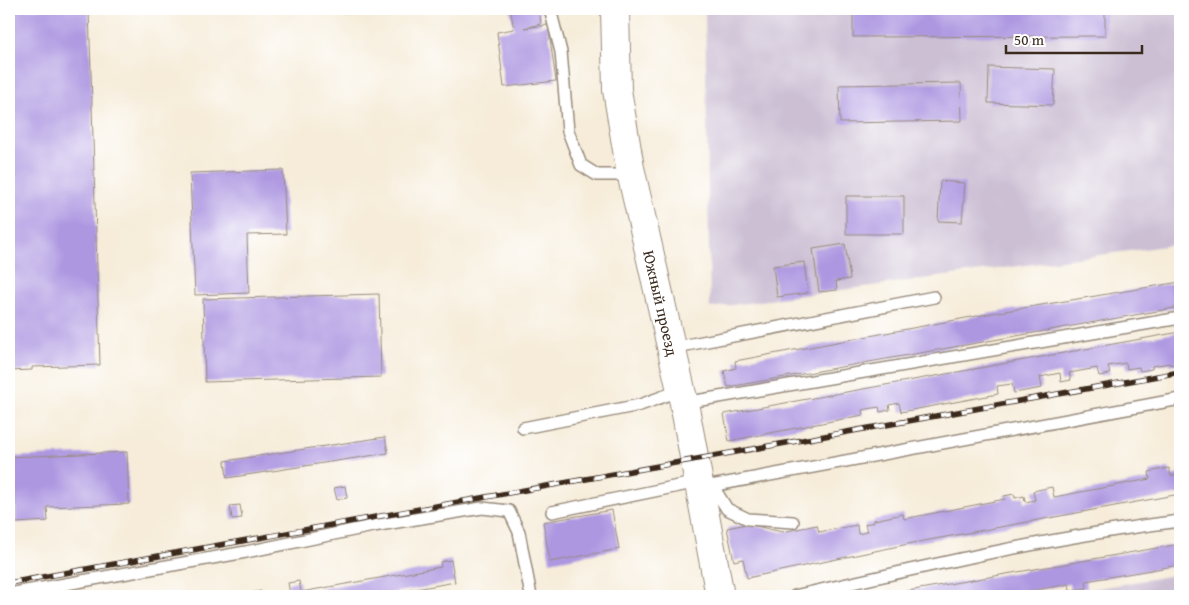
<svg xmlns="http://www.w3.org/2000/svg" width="1189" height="605" font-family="'Gentium Book Plus',serif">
<rect width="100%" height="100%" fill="#fff"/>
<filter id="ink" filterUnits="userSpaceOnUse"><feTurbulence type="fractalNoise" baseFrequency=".02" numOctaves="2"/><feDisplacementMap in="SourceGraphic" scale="10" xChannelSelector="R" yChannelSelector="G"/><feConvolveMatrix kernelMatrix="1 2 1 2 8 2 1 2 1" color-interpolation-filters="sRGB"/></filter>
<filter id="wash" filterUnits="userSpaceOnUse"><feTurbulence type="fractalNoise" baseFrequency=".0096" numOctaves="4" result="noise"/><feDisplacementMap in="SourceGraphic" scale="20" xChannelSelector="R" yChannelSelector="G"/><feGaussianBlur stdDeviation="1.12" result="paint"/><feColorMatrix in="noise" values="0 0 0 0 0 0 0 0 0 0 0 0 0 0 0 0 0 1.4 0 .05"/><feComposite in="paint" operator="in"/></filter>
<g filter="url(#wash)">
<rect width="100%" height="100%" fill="#f6ecd9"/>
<path fill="#ccbfd4" d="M705,9h475v235l-470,64z
M1180,574v22h-131l68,-11z"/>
<g id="blocks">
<path fill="#ad97e1" d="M9,9h80l11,356 -68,2v3l-23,1z
M336,9h55v2l-55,2z
M510,9h29l2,15 -17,4 24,-3 8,56 -52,6 -7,-55 17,-3z
M853,9h252v27l-252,1z
M989,67l66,2 -2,36 -65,-2z
M961,83l1,38 -122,2 -1,-38z
M283,170l3,64 -39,1 2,58 -54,2 -5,-122z
M940,181l25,2 -3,39 -24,-1z
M846,196h58v38h-58z
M845,244l5,35 -14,2 1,9 -18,2 -6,-43z
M804,262l4,31 -31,4 -4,-31z
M1180,282v25l-452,80 -4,-16 12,-3 -1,-7 258,-48z
M379,294l2,83 -176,5 -2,-83z
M1180,332v31l-10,2v-2l-18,3v3l-12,2 -1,-4 -12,2 -1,-6 -18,3 2,8 -11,2 -2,-8 -28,5 2,7 -10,2 -1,-9 -20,4 2,11 -28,5 -2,-9 -15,2 1,8 -97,18 -2,-9 -10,2 1,5 -10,2 -1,-5 -17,3 1,5 -134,26 -5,-27z
M385,437l3,16 -161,25 -2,-17z
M127,452l2,52 -82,3 1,14 -32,2v-15l-7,1v-52z
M1169,468l2,8 9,-2v20l-267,49 -166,35 -4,-19 -9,2 -7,-33 20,-4 35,8 35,-7 2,7 38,-7 1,9 9,-2 -2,-8 9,-2v-2l29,-6 1,5 101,-20 -1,-3 10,-2 1,4 9,-2 1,6 10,-2 -2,-9 19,-4 2,10 96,-18 -1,-7z
M345,486l2,12 -10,2 -3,-12z
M240,505l2,13 -10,1 -2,-13z
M612,510l7,39 -69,13 -7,-40z
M1180,544v21l-94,16 1,7 -17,2 -1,-6 -65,12h-125z
M451,560l4,22 -78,14h-94l7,-2 -2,-11 11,-2 2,11 140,-25 -1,-5z
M261,591l1,5h-12l-1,-3z"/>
</g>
</g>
<g filter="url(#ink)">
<use href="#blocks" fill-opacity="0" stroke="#988b7c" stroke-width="1"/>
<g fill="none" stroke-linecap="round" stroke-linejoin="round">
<g stroke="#988b7c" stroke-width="14">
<path id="lane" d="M550,9l11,43 7,79 13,34 16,10h35
M671,348l263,-51
M684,403l496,-85
M523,428l117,-23 41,-15
M712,485l15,24 21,10 45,3
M700,488l480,-89
M552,512l146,-30
M9,594l237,-42 127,-26 109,-18 27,3 10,21 12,64
M795,596c127,-29 255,-59 385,-75"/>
</g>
<g stroke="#988b7c" stroke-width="30">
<path id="secondary" d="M615,9l2,81 13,78 54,235 36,193"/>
</g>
<use href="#lane" stroke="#fff" stroke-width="11"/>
<use href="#secondary" stroke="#fff" stroke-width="28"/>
<g stroke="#3b2a1e" stroke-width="5.5">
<path id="rail" d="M9,583l1171,-211"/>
</g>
<use href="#rail" stroke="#fff" stroke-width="4" stroke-dasharray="11" stroke-linecap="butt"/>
</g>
</g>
<g text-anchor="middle" stroke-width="5" stroke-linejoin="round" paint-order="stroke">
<g font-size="16" fill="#3b2a1e" stroke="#fff">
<text transform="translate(661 303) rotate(77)" y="6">Южный проезд</text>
</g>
</g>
<rect width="1189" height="605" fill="none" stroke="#fff" stroke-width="30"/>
<path d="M1006 45v8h136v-8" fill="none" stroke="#3b2a1e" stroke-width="2.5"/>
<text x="1014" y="45" font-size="15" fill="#3b2a1e" stroke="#ffffff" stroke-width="4" paint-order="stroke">50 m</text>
</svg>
